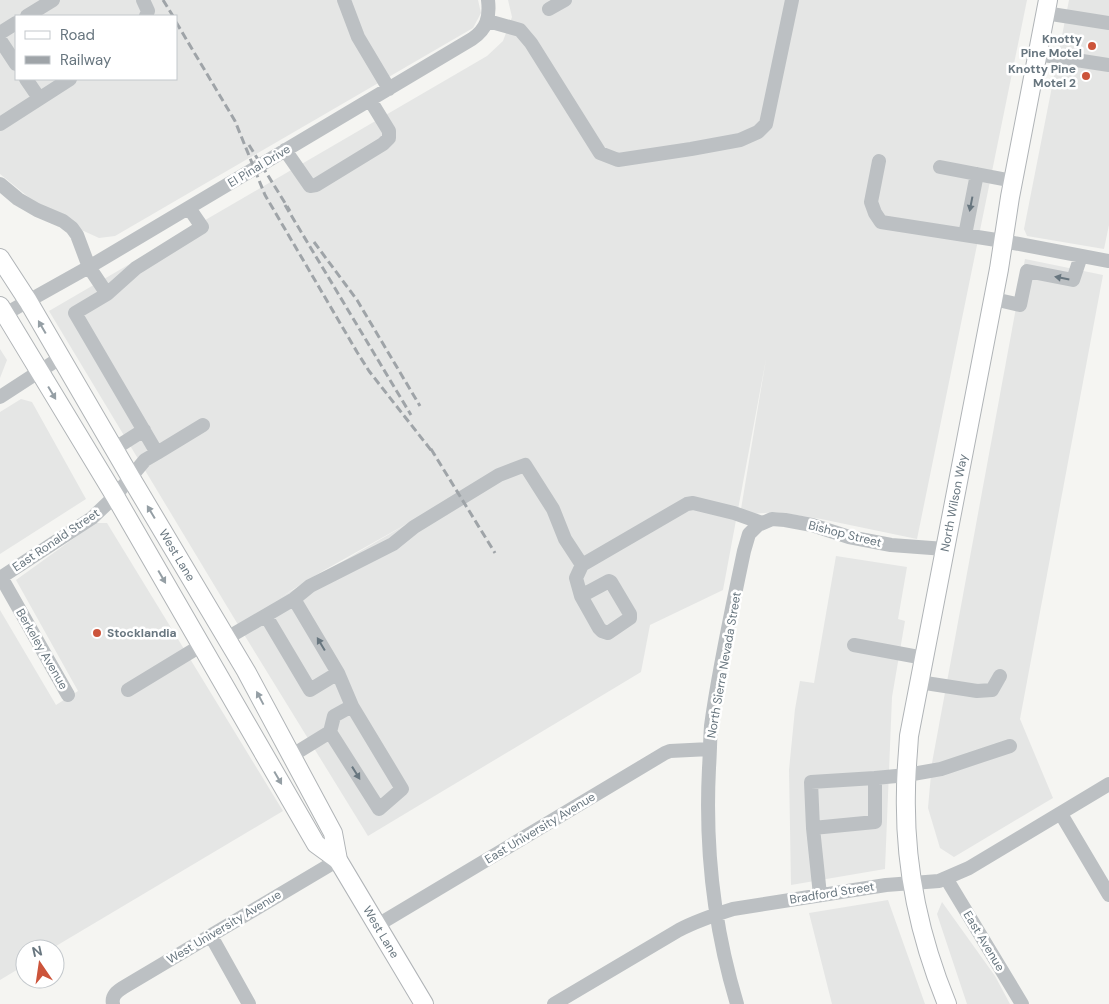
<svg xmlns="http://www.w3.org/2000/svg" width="1109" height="1004" font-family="'DM Sans',sans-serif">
<rect width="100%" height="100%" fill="#f5f5f2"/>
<path fill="#e5e6e5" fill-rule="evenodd" d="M0,0h478l3,13 -8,15 -358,208 -16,2 -46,-21 -53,-43zM16,16h160v63h-160z
M508,0h519l-110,539 -96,-20 -45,-7 -36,3 26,-156 -43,231 -73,35 -9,47 -273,164 -131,-213 -188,-312 438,-255 16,-15 9,-24zM419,517l-138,80 40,-25z
M1069,0h40v225l-5,24 -77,-13 -3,-7z
M1025,259l78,16 -83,444 33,79 -99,59 -14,-9 -12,-40 4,-45z
M0,349l7,11 -7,18z
M21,399l11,3 54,97 -86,55v-142z
M95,523h12l176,288 -232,138h-26v16l-25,15v-370l56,95 22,-14 -62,-111z
M836,556l71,11 -9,52 7,2 -13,76 -7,172 -94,16 -2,-115 6,-61 5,-28 14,2z
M888,900l37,104h-93l-23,-91z
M942,902l53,74 15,28h-43l-30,-90z"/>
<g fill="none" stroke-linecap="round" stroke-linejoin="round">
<g stroke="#b0b4b7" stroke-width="20">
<g id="major">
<path id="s1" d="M0,258l28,43 103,177 115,193 87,162 5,27 86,144"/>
<path d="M0,306l115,190 201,348 22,16"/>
<path id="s2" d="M947,1004c-28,-68 -43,-141 -41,-214 0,-18 2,-36 3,-54l90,-467 11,-72 38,-197"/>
</g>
</g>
<path stroke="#bcc0c3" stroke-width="14" d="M143,0l5,11 -2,5
M344,0l14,37 31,52
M549,9l16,-9
M1045,13l64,10
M27,16l26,-16
M488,21l32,9 11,13 69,110 18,7 73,-11 49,-9 18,-8 8,-8 26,-124
M0,33l16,-10
M0,40l16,24
M1037,54l72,11
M26,79l13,19
M0,124l70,-45
M285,150l25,36 6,-1 67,-41 6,-6v-7l-19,-31
M879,161l-8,41 4,11 6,9 122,19 106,20
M940,167l73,14
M0,184l18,15 19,11 26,11 9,7 5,7 12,32 18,27 -32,19 82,140 46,-28
M965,235l12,-61
M107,294l29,-26 66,-41 -13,-19
M994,299l26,6 7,-34 46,9 8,-24
M5,314l84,-47 383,-228c15,-10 18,-22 16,-39
M0,397l60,-39
M114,449l30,-19
M582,565l105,-61 6,-1 41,10 28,10
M1,577l67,118
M0,578l92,-60 23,-22 30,-36 12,-7
M266,616l44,74 28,-17 -44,-74
M227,638l67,-39 16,-13 83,-42 21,-17 85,-52 26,-10 28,44 12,30 17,26 -6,13 5,18 18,32 3,3 6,2 22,-15v-4l-19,-32 -2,-1 -28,15
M854,645l70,13
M338,673l14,33
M919,682l58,9 15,-1 8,-14
M128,690l74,-45
M291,756l39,-24 4,-16 18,-10 50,83 -23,20 -49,-77
M875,778l32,-3 34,-6 69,-23
M1061,814l48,81
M813,828l-2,-46 64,-4v44l-62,6 7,67
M946,878l76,126
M376,926l289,-173 5,-2 40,-2
M211,936l38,68
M113,1004c-2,-9 5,-13 11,-17l214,-127
M554,1004l125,-74c17,-9 35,-15 54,-21l153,-24 53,-4 30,-13 140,-84
M737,1004c-23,-76 -32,-157 -28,-236 1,-14 1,-28 2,-42 8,-59 21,-117 33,-175l5,-17 9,-9 14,-6 13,1 27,5 37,12 42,8 54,4"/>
<use href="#major" stroke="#fff" stroke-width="18"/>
<path stroke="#9fa4a8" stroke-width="3" stroke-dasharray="8 4" stroke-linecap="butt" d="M163,0l10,16
M176,22l59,99 30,74 92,157 12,19 65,83
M249,145l41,66
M285,205l126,210
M314,242l43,58 63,106
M431,449l64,104"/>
</g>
<defs><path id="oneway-solid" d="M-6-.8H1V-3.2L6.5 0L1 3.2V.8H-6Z" transform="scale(1.25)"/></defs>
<g fill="#68767f">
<use href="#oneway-solid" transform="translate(971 204) rotate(101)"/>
<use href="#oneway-solid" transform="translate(1062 278) rotate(-169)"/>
<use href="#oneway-solid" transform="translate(321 644) rotate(-121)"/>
<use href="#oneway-solid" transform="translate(356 773) rotate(58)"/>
</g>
<g fill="#959fa5">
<use href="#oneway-solid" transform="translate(42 327) rotate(-120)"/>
<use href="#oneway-solid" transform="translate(52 393) rotate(59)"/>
<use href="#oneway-solid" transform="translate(151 512) rotate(-121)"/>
<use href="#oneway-solid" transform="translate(162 577) rotate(60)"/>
<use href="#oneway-solid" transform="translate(260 698) rotate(-118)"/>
<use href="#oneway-solid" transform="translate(278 778) rotate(60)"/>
</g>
<g fill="#cc543b" stroke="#fff" stroke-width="2">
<circle cx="1092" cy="46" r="5"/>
<circle cx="1086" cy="76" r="5"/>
<circle cx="97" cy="633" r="5"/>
</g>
<g text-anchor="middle" stroke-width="5" stroke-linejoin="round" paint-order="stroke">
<g font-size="12" font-weight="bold" fill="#68767f" stroke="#fff" text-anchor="end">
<text x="1082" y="43">Knotty<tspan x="1082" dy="14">Pine Motel</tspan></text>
<text x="1076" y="73">Knotty Pine<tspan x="1076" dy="14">Motel 2</tspan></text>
<text x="107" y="637" text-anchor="start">Stocklandia</text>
</g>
<g font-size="12" fill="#68767f" stroke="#fff">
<text transform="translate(259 166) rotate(-31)" y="4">El Pinal Drive</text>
<text dy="4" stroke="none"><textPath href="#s2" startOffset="511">North Wilson Way</textPath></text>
<text transform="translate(845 534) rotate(14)" y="4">Bishop Street</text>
<text transform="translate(56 540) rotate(-34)" y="4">East Ronald Street</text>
<text dy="4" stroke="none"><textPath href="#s1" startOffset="346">West Lane</textPath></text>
<text transform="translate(42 649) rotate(60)" y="4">Berkeley Avenue</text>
<text transform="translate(724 665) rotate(-80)" y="4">North Sierra Nevada Street</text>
<text transform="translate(540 828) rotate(-31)" y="4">East University Avenue</text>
<text transform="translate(832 893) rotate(-9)" y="4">Bradford Street</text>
<text transform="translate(224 927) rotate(-31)" y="4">West University Avenue</text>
<text dy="4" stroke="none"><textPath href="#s1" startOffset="776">West Lane</textPath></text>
<text transform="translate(984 941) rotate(59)" y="4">East Avenue</text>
</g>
</g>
<rect x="15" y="15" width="162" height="65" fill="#ffffff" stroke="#c3c8cc"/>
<rect x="25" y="31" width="25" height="8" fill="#ffffff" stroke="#c3c8cc"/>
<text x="60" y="40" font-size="15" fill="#68767f">Road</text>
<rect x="25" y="56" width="25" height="8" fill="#9fa4a8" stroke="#c3c8cc"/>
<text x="60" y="65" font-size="15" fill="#68767f">Railway</text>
<g transform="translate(40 964) rotate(347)"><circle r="24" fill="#ffffff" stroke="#c3c8cc"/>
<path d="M0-4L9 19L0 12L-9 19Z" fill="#cc543b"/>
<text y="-8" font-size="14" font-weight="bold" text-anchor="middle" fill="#68767f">N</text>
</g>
</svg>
